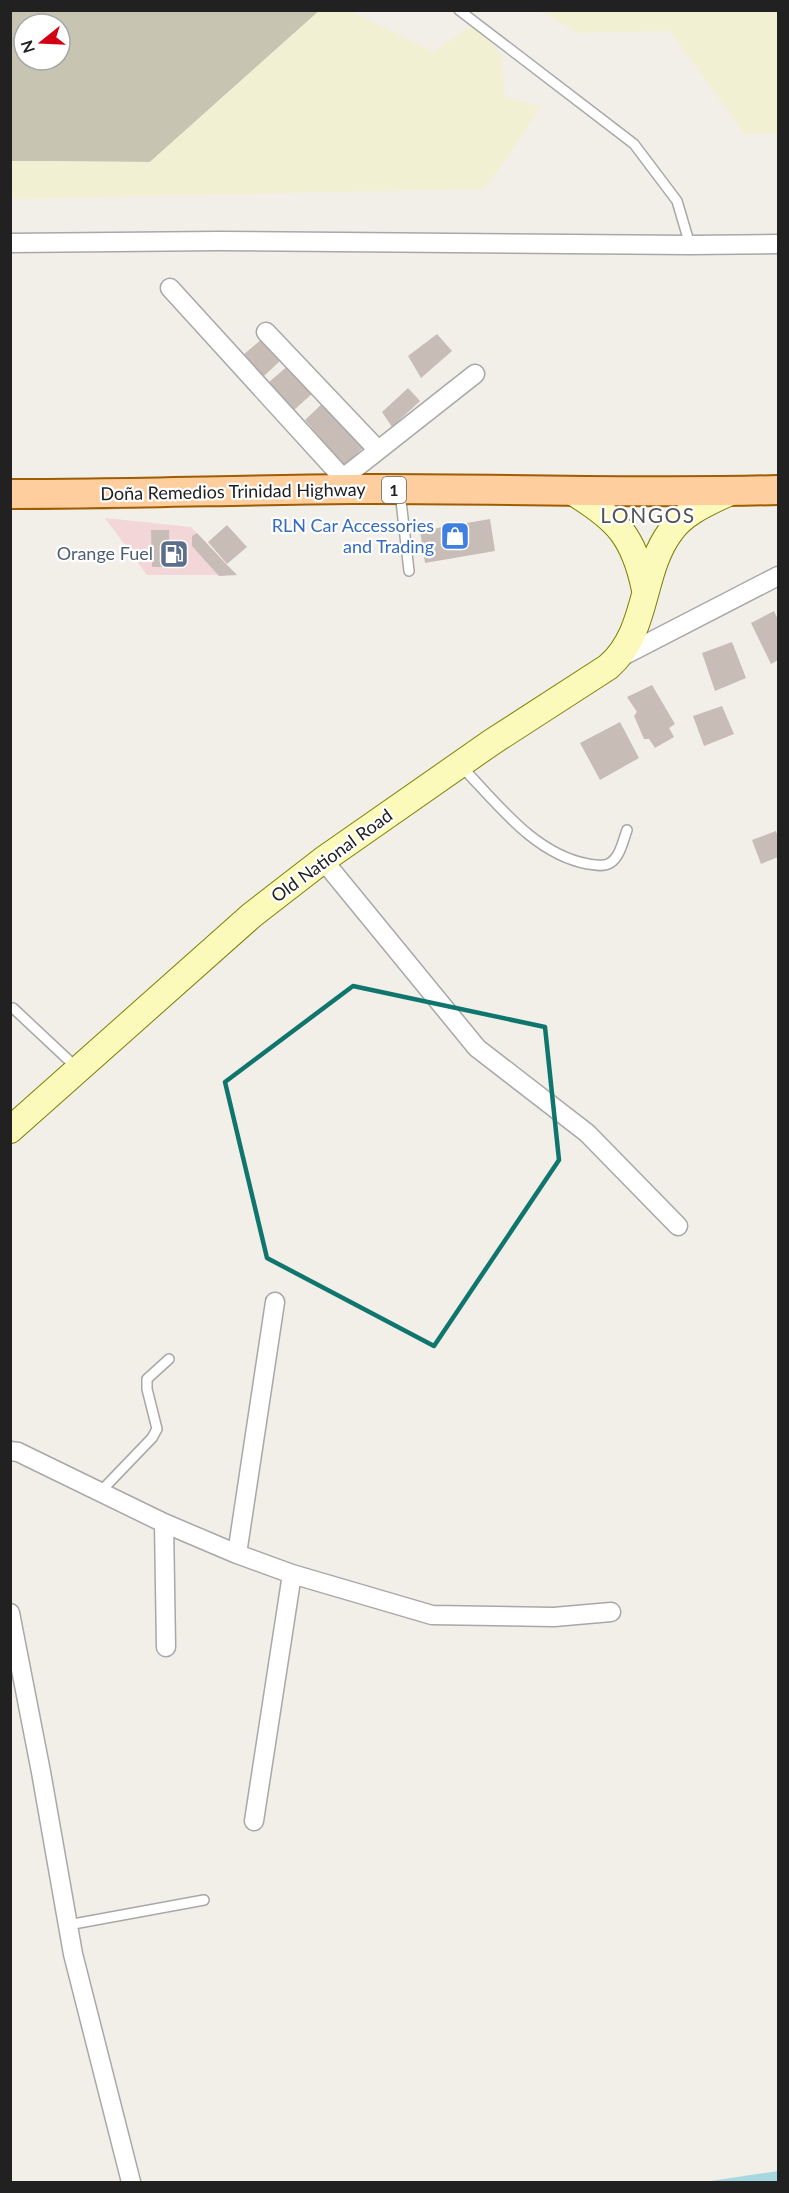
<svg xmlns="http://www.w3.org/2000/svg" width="789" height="2193" font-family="Lato,sans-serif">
<rect width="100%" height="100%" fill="#f2eee8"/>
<path fill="#f3d7d8" d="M105,518l86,9 46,48h-90z"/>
<path fill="#c7c5b2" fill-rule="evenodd" d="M11,11h308l-169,151 -139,-1zM24,24h36v36h-36z"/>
<path fill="#f1f0d3" d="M319,11h31l84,41 40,-28 27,31 4,42 36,10 -56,82 -474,10 -1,-38 140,1z
M540,11h238v122l-33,1 -75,-103 -91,2z"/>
<path fill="#a7d8e1" d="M778,2171v11h-74z"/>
<path fill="#c7bdb6" d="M437,334l15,17 -31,27 -13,-22z
M263,338l17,23 -17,16 -20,-22z
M289,365l24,28 -19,17 -25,-28z
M408,388l12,13 -28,26 -10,-15z
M325,401l39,46 -20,19 -39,-46z
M490,519l5,32 -70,12 -5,-32z
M227,525l20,22 -20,17 -19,-22z
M151,530h18l1,37h-18z
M197,533l29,31 11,11 -18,1 -27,-30v-10z
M774,611l4,9v40l-7,4 -20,-41z
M732,642l14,36 -31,13 -13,-38z
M652,685l23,39 -6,4 5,9 -19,11 -6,-9h-5l-10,-23 3,-4 -10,-15z
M722,706l12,28 -30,12 -11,-30z
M620,722l19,36 -39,22 -20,-37z
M776,831l2,7v19l-17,7 -9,-24z"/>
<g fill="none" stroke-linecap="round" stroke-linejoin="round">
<g stroke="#a8a8a8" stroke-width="12">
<path id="service" d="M459,10l175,134 43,57 13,44
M400,492l9,79
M461,766c36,37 73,88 127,98 6,1 16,3 22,-1 10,-6 13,-22 17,-33
M13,1008l64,60
M101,1491l51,-53 5,-9 -10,-40v-10l22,-20
M68,1925l136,-25"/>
</g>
<g stroke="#a8a8a8" stroke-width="21">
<path id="minor" d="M10,243l208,-2 472,4 88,-1
M170,288l183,201
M266,332l112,118
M343,478l132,-104
M619,658l159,-82
M323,860l154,188 110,85 91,93
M10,1451l8,1 146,71 73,31 55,20 140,41 122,2 57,-5
M164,1523l2,124
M237,1554l38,-252
M10,1613l31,159 32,182 58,228
M254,1821l38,-247"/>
</g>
<g stroke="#7d8000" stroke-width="28">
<path id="secondary" d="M571,491c46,28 63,45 74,99
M10,1130l242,-215 71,-55 169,-118 116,-75c41,-35 32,-95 63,-136 14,-20 41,-30 61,-40"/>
</g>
<g stroke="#9e5d00" stroke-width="32">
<path id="primary" d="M10,494c114,0 228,-4 341,-5 143,-1 285,5 427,1"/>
</g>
<use href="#service" stroke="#fff" stroke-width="9"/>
<use href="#minor" stroke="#fff" stroke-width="18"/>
<use href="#secondary" stroke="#fcfabb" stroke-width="26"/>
<use href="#primary" stroke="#ffce9f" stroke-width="28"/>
</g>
<path fill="none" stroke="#0f766e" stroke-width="4.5" stroke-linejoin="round" d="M353,986l192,41 14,133 -125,186 -167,-88 -42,-176z"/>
<defs>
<g id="shop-square" transform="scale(1.5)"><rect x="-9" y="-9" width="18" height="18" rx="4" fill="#3f7fe0" stroke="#fff"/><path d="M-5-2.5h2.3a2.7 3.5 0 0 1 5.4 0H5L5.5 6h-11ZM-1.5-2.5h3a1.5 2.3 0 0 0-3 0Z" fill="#fff"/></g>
<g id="fuel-square" transform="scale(1.5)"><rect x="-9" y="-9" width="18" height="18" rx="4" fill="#5c6f8a" stroke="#fff"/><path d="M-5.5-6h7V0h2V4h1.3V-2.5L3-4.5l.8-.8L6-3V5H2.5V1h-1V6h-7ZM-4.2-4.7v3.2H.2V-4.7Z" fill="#fff"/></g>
</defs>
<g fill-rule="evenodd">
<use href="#shop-square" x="455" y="536"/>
<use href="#fuel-square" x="174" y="554"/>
</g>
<g text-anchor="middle" stroke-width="4.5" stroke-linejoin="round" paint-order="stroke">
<rect fill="#fff" stroke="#646464" stroke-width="1.5" x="382" y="477" width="24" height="26" rx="4.5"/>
<g font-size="16" font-weight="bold" fill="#212121">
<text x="394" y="496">1</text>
</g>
<g font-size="18" fill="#212121" stroke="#fff">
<text transform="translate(233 492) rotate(-1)" y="6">Doña Remedios Trinidad Highway</text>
<text transform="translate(332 856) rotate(-36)" y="6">Old National Road</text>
</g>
<g font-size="18" fill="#366cbe" stroke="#fff" text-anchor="end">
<text x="434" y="532">RLN Car Accessories<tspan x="434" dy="21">and Trading</tspan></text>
</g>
<g font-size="18" fill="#4e5e75" stroke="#fff" text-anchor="end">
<text x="153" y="560">Orange Fuel</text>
</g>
<g font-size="21" letter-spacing="1.5" fill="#545454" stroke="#fff">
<text x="648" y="523">LONGOS</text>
</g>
</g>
<rect width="789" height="2193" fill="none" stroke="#212121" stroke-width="24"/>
<g transform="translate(42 42) rotate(252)"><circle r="28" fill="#ffffff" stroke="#a6a6a6" stroke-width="1.5"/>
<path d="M0-4.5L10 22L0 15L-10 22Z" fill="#d20012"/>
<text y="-9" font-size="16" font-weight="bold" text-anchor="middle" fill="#212121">N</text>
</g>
</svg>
